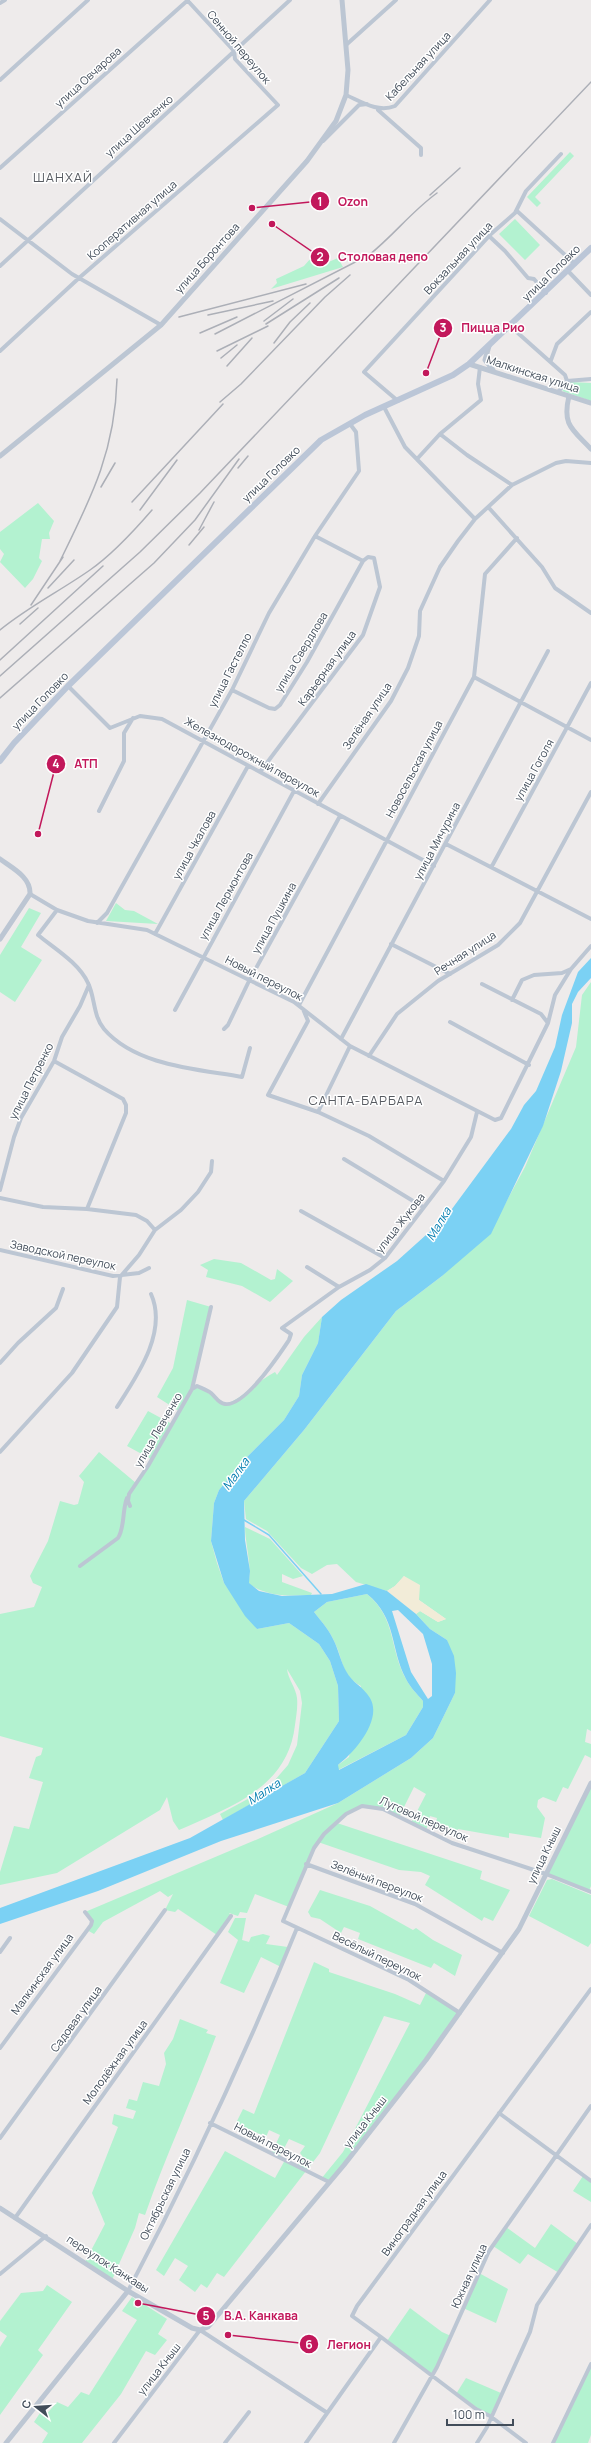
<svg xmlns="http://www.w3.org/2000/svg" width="591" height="2443" font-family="Manrope,sans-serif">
<rect width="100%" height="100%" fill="#eeebeb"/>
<path fill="#b3f2d0" d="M570,152l4,4 -39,41 6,6 -4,4 -10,-10z
M515,219l25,26 -15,15 -26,-26z
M317,251l9,12 12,-5 5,9 -72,22 6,-6 -1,-4 28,-13z
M571,382l20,1v18l-29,-10z
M38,503l16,18 -5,12 1,6h-8l-3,19 3,3 -9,18 -8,9 -25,-26 4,-8 -4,-5v-17z
M116,903l9,7 9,1 24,13 -52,-3z
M29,908l12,5 -20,34 21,13 -27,42 -15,-10v-37z
M591,982v749l-4,-2 -2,13 6,2v14l-6,-3 -17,34 -5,-2 -7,15 -13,-5 -5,3 -1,7 8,11 -4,20 -32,-5v5l-51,-9 -2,4 -8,-3 -14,-1 3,-11 -7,-2 -4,15 -15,-8 15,-29 -12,-7 -15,30c-26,-12 -40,-16 -62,6l145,48 -2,8 30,11 -17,31 -9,-4 -2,4 -57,-36 5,-9 -9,-4 -22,-2 -81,-28 -29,65 -34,-13 -8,19 -7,-1 -2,4 -9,-3 2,3 -14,19 -39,-26 -3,3 -10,-2 8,-16 -5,3 -8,-6 -57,31 -9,12 -7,-4 5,-9 -7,-9 173,-73 80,-36 73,-45 22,-20 22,-45 -8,-53 -17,-11 -14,-15 4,-3 18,11 8,-3 -27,-19 -15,-24 -9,10 -8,5 -31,-9 -19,-18 -10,1 -15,9 -11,-6 -34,-37 -21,-12 -2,-18 60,-71 92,-119 46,-35 62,-70 21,-39 51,-120 6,-52z
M214,1259l27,4 30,17 4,-1 2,-10 16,12 -23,21 -28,-16 -36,-9 2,-7 -8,-5z
M187,1300l24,7 -19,81 5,-2 29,18c19,-7 31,-23 49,-32l2,3 27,-38 18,-20 -4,26 -16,32 -3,21 -15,24 -41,41 -24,29 -5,13 -3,38 6,22 7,20 33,46 32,-6 30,21 11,17 8,25 1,35 -34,52 -82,47 -3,-6 48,-26 20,-23 9,-20 5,-42 -2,-12 -13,-22c1,10 9,19 10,29 1,9 -1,19 -2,27 -7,63 -65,82 -116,105l-6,-9 -6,-24 -7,13 -103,63 -57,12v-13l14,-46 15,3 14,-47 -14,-4 7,-21 5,-2 2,-7 -43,-12v-122l34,-7 8,-20 -9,-4 -3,-7 18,-35 12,-40 14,4 4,-1 6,-22 -5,-6 20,-24 37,31 15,-24 -24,-13 21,-35 24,13 7,-13 -22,-14 16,-29z
M245,1527l25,12 33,37 -10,3 -11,-5v8l30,11 -1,2c-22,1 -44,2 -63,-12 5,-13 -3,-40 -3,-56z
M367,1594c30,25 22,55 39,85 4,8 11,15 17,22v6l-17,28 -68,35v-5l11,-8 12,-71c-20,-11 -17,-24 -26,-43 -5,-12 -13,-21 -21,-31l13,-10z
M591,1783v103l-2,5 -43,-17z
M552,1879l39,16v48l-3,4 -59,-31 18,-36z
M320,1890l50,16 43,24 3,-2 17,12 29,15 -7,21 -21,-13 -3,5 -73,-29 2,-6 -16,-6 -3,6 -21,-14 -9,-2 -3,-5z
M235,1918h11l-4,22 7,2 2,-5 12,-3 7,2 -4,8 22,3 -7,20 -20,-10 -17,36 -24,-10 18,-43 -10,-8z
M314,1962l15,7v3l66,22 25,11 7,-14 33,22 -131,169 -8,-3 22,-27 67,-129 -26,-7 -64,137 -96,124 -7,-4 -10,15 -6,-4 -6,8 -16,-12 9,-14 -13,-8 -11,18 -8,-6 69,-119 50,27 10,-18 10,6 6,-3 2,-6 -3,-4 5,-7 -16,-7 -10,19 -8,-4 9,-19 -11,-5 -3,7 -30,-14 7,-14 11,5z
M180,2019l28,11 -2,3 10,3c-23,61 -50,119 -71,179l-6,-2 -4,15 -23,52 -27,-18 20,-38 -13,-31 26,-66 -6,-3 2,-10 19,5 3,-8 -10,-3 3,-9 8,2 6,-19 16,4 7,-22 -2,-11 9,-14z
M583,2176l8,6v20l-18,-11z
M551,2224l27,20 -19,29 -31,-19 -8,10 -27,-18 13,-19 29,21z
M479,2273l29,16 -12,34 -33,-15z
M47,2285l25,17 -34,48 5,5 -43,60v-68l7,-11 -7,-5v-10l21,-28 22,-2z
M132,2297l4,3 -3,6 5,2 4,-5 25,16 -9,15 9,6 -12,15 -9,-4 -25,43 -39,49h-40l6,-10 -14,-11 6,-9 4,4 13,-15 11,5 13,-15 8,3 48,-75 -15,-9z
M410,2308l32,24 9,4 -20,40 -44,-35z
M591,2364v71l-3,8h-35z
M466,2378l35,15 -11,23 -34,-22z"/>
<path fill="#f2ecd8" d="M404,1576l16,9 -1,15 27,19 -8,3 -18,-11 -4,3 -29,-23 8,-5z"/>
<path fill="#7bd1f4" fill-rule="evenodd" d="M591,958v20l-13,14 -6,12v19l-11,48 -18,55 -52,108 -49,42 -46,35 -92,119 -60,71 1,39 5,31 -1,12 10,8 23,5 50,-2 34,-10 21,7 29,23 14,15 17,11 7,16 2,17 -1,20 -22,45 -22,20 -73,45 -117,38 -123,50 -98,33v-16l190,-70 115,-65 34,-52 -1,-35 -8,-25 -11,-17 -30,-21 -32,6 -12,-13 -21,-33 -13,-42 3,-38 5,-13 24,-29 41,-41 15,-24 3,-21 16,-32 4,-26 19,-17 56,-39 49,-44 65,-88 13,-24 12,-14 19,-44 7,-32 16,-43zM367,1594c30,24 23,55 39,85 4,8 11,15 17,22v6l-17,28 -67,35 -1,-5c16,-12 45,-45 32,-67 -7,-12 -18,-15 -24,-27 -5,-9 -7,-19 -11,-28 -5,-12 -13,-21 -21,-31l13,-10zM398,1610l25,24 9,30v32l-4,3 -17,-27 -19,-61z"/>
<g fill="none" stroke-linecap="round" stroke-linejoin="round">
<path stroke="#7bd1f4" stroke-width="1.5" d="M244,1520l25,15 52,59"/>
<path stroke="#bcc6d3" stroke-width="4" d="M0,3l5,-3
M346,45l50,-45
M0,80l88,-80
M346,95c16,7 32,18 49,11l95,-106
M378,110l43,38v7
M323,141l36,-36 8,-1
M0,168l188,-168
M517,211l58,53
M0,219l72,55 89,51
M489,236l16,15 23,27 6,1 12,14
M0,266l290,-266
M568,271l23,24
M510,326l55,49 2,6 -9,11
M0,351l79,-73 199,-173 -43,-46 -1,-8 -47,-51
M551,360l6,-16 34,-32
M567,381l24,-2
M398,401l-34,-29 127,-138 24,-21 11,-22 35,-37
M384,407l21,40 70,72
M440,434l27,21 45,30
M417,459l23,-25 41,-34 -3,-16 2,-17
M489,508l53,59 13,21 36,25
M474,677l117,63
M68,686l42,42 30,-12 22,3 272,147
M232,690l37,18 6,1 5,-4 27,-43 56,-101
M260,772l103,-137 17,-48 -6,-29 -6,-1 -5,4 -48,-25
M318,804l73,-103 17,-33 11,-32 1,-25 20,-44 18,-26 17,-22 37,-34 44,-22 10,-2 25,2
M99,811l25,-50v-28l9,-15
M446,844l145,75
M492,866l99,-183
M30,894l27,16 -19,25c17,14 41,28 50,48 7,14 5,33 16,46 32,37 93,40 138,48l8,-29
M57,910l31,11 59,9 147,72 56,44 145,74 6,-2 47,-95 -7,-9 -59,-30
M97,923l10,-10 125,-223 37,-77 46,-77 44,-65 -3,-39 -6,-8
M155,934l93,-168
M391,944l59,30
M512,1000l10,-20 12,-5 28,-2 9,-4 20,-23
M299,1005l175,-328 11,-103 32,-36
M303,1009l5,12 -40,74 50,17 51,24 75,45
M175,1010l119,-219
M450,1022l79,43
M548,1023l7,-28 16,-26
M224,1029l4,-4 21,-44 91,-165
M341,1039l207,-388
M369,1056l28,-42 41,-33 60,-36 22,-22 71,-131
M54,1061l69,38 3,6v8l-39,96
M318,1112l32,-66
M344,1159l79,48
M0,1190l14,-53 7,-19 33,-57 8,-24 18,-31 9,-21
M0,1198l43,9 44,2 49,6 11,6 8,9
M301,1211l84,47
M0,1250l113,26 26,-3 10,-5
M307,1267l32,20
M0,1363l18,-20 38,-35 7,-19
M192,1389l19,-82
M117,1407c20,-31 51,-75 34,-113
M0,1452l72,-79 45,-66 3,-30 19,-22 16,-25 26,-20 17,-18 13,-20 1,-11
M130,1506l-2,-5 1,-7 19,-28 44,-77 5,-3c4,2 10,4 14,7 5,4 7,10 14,11 20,3 54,-49 64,-64l2,-6 -9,-6 57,-41 31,-17 15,-12 59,-77 27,-44 6,-25
M80,1566l38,-28c7,-11 4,-27 9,-40
M306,1864l109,40 88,49
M0,1952l10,-14
M460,2013l-51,-33 -126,-59 31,-73 10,-14 22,-20 16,-8 21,3 69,34 94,31 45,18
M0,2048l91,-123 1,-4 -7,-9
M499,2113l92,68
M210,2123l119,59
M0,2138l165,-228
M15,2218l216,-302
M0,2274l46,-38
M128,2291c62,-118 119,-240 169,-363
M381,2337l95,72 14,7 36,27
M114,2443l86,-113 126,82
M225,2443l24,-31
M306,2443l75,-106 -29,-21 5,-10 234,-317
M394,2443l43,-76 52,-116 102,-145
M477,2443l10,-16 43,-95 7,-27 54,-80
M553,2443l38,-79"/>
<path stroke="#bcc6d3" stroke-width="5" d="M489,346l-4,14 8,10
M469,364l122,39
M569,396c-7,29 3,33 22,53
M0,456l161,-131 146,-164 29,-40 10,-26 2,-25 -6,-70
M0,859c12,9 31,18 30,35l-30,45
M0,2208l128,83 64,37 8,2 8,-3 136,-162 82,-105 93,-131 72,-146
M6,2443l122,-152"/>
<path stroke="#bbc6d7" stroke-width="6" d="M0,761l14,-18 54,-57 253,-246 44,-25 88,-40 16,-11 122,-116"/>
<path stroke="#acafb7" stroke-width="1.5" d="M430,195l30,-27
M208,315l65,-14
M179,317l127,-33
M264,321l29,-22
M266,324l73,-46
M200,333l37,-16
M215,334l154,-79c24,-19 43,-44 68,-62
M274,343l16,-21 20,-19
M217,351l51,-25
M221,358l16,-13
M227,366l25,-28
M220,402l21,-18 84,-87 25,-22
M238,468l10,-12
M101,487l14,-24
M132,502l91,-98
M140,510l37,-50
M199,530l15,-28
M189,545l15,-18
M60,561c31,-63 55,-109 57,-182
M48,588l26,-28
M31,605l32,-48
M20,624l18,-16
M0,630c28,-23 60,-39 90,-60 23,-16 43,-38 62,-60
M0,660l103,-94
M0,676l140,-124 60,-59 391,-411
M0,698l154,-135 41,-43 44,-61"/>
</g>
<g text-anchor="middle" stroke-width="3" stroke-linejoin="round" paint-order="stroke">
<g font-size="11" fill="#424d5a" stroke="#fff">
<text transform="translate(239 47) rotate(50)" y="4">Сенной переулок</text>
<text transform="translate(418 66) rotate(-47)" y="4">Кабельная улица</text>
<text transform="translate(88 77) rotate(-42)" y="4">улица Овчарова</text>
<text transform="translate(139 126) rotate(-42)" y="4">улица Шевченко</text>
<text transform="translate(132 220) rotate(-41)" y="4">Кооперативная улица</text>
<text transform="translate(207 258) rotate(-48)" y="4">улица Боронтова</text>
<text transform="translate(458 258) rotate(-47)" y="4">Вокзальная улица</text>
<text transform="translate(551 273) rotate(-44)" y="4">улица Головко</text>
<text transform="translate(533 374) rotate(18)" y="4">Малкинская улица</text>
<text transform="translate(271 474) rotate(-44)" y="4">улица Головко</text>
<text transform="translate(301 652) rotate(-59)" y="4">улица Свердлова</text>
<text transform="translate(327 668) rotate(-54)" y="4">Карьерная улица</text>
<text transform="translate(230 670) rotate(-63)" y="4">улица Гастелло</text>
<text transform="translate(40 701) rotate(-46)" y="4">улица Головко</text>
<text transform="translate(367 716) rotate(-56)" y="4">Зелёная улица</text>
<text transform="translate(252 757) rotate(29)" y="4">Железнодорожный переулок</text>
<text transform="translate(414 769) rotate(-62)" y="4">Новосельская улица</text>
<text transform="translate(534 770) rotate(-61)" y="4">улица Гоголя</text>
<text transform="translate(437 841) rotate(-62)" y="4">улица Мичурина</text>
<text transform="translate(194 845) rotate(-61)" y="4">улица Чкалова</text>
<text transform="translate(226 896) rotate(-61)" y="4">улица Лермонтова</text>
<text transform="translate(274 918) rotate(-61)" y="4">улица Пушкина</text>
<text transform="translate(465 953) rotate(-33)" y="4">Речная улица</text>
<text transform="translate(264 978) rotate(27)" y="4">Новый переулок</text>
<text transform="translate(31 1081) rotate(-63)" y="4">улица Петренко</text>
<text transform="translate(400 1223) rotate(-52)" y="4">улица Жукова</text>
<text transform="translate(63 1255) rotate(12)" y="4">Заводской переулок</text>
<text transform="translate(158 1430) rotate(-60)" y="4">улица Левченко</text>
<text transform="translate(424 1819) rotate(24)" y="4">Луговой переулок</text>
<text transform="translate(544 1855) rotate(-64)" y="4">улица Кныш</text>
<text transform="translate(377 1881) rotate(21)" y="4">Зелёный переулок</text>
<text transform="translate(377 1956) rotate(26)" y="4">Весёлый переулок</text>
<text transform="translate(42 1974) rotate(-54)" y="4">Малкинская улица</text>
<text transform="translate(76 2019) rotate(-54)" y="4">Садовая улица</text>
<text transform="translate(115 2062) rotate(-54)" y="4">Молодёжная улица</text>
<text transform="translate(365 2122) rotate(-52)" y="4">улица Кныш</text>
<text transform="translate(273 2145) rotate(27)" y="4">Новый переулок</text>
<text transform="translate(165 2194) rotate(-64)" y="4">Октябрьская улица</text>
<text transform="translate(414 2213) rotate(-54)" y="4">Виноградная улица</text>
<text transform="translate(108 2264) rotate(33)" y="4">переулок Канкавы</text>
<text transform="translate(469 2276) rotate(-65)" y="4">Южная улица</text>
<text transform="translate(159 2369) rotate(-52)" y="4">улица Кныш</text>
</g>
<g font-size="12" font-style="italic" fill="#007caf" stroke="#fff">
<text transform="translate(439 1224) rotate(-59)" y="4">Малка</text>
<text transform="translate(236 1474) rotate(-54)" y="4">Малка</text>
<text transform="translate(264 1792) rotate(-33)" y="4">Малка</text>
</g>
<g font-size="13" letter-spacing="1" fill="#575b61" stroke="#fff">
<text x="63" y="182">ШАНХАЙ</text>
<text x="366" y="1105">САНТА-БАРБАРА</text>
</g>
</g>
<path fill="none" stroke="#c2185b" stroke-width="1.5" d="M252 208L320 201M272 224L320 257M426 373L443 328M38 834L56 764M138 2303L206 2316M228 2335L309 2344"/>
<g fill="#c2185b" stroke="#fff" stroke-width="1.5">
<circle cx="252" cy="208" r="4"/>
<circle cx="272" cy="224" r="4"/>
<circle cx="426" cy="373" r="4"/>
<circle cx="38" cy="834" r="4"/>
<circle cx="138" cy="2303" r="4"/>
<circle cx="228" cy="2335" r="4"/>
<circle cx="320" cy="201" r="10"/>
<circle cx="320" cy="257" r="10"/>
<circle cx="443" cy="328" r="10"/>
<circle cx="56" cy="764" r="10"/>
<circle cx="206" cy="2316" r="10"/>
<circle cx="309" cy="2344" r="10"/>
</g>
<g font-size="12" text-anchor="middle" font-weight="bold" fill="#fff">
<text x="320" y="206">1</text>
<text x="320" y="261">2</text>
<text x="443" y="332">3</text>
<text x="56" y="768">4</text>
<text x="206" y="2320">5</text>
<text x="309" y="2349">6</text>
</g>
<g font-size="12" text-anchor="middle" font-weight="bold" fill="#c2185b" stroke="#fff" stroke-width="3" stroke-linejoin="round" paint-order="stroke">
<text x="353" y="206">Ozon</text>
<text x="383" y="261">Столовая депо</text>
<text x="493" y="332">Пицца Рио</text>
<text x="86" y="768">АТП</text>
<text x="261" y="2320">В.А. Канкава</text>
<text x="349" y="2349">Легион</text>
</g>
<g transform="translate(36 2407) rotate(287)" stroke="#ffffff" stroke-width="3" paint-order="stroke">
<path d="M0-3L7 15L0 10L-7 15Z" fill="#424d5a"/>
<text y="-6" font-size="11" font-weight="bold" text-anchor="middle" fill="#424d5a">С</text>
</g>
<path d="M447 2419v6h66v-6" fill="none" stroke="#424d5a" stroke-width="2"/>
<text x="453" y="2419" font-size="12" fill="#424d5a" stroke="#ffffff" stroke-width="3" paint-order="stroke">100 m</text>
</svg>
